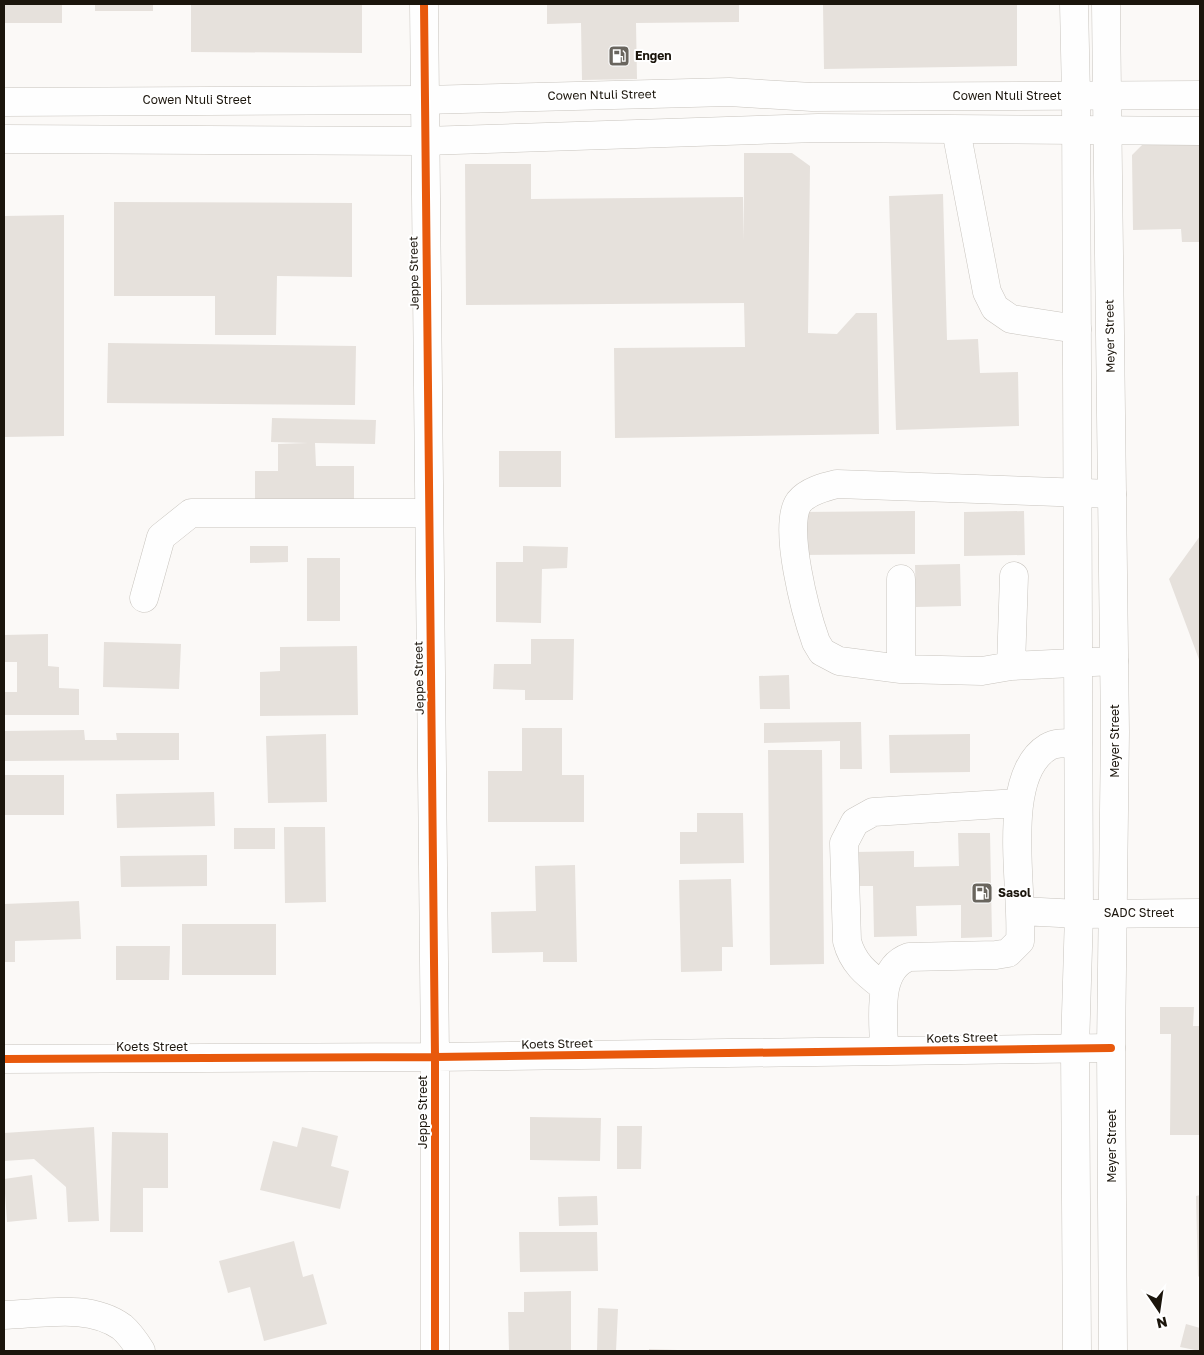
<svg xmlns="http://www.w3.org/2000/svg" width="1204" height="1355" font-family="'Golos Text',sans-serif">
<rect width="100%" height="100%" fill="#fbf9f7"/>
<path fill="#e6e1dc" d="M4,4h58v19h-58z
M95,4h58v7h-58z
M191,4h171v49l-171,-1z
M547,4h192v18l-103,1 1,56 -55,1 -1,-57 -34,1z
M1017,4v62l-193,3 -1,-64z
M1199,141l1,101h-18l-1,-13 -48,1 -1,-75 13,-13z
M744,153h48l18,13 -2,167 29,1 19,-21h21l2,121 -264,4 -1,-90 131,-1 -1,-44 -278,2 -1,-141h66v35l212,-2 1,44z
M943,194l4,146 31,-1 2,34 38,-1 1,54 -123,4 -7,-234z
M114,202l238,1v74l-75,-1 -1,59h-61v-39h-101z
M64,215v221l-60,1v-221z
M108,343l248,3 -1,59 -248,-2z
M272,418l104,2 -1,24 -60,-1 1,23h38v44l-99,1v-40h23v-27l30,-1 -37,-1z
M499,451h62v36h-62z
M915,511v43l-113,1 -1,-43z
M1024,511l1,44 -61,1v-44z
M1200,536v126l-31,-83z
M250,546h38v16l-38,1z
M523,546l45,1 -1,21 -25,1 -1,54 -45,-1v-60h27z
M307,558h33v63h-33z
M960,564l1,42 -45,1 -1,-42z
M48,634v32l11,1v21l20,1v26h-75v-23h13v-30h-13v-27z
M531,639h43l-1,61h-48v-10l-32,-1 1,-25h37z
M104,642l77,2 -2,45 -76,-2z
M357,646l1,69 -98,1v-44l20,-1v-24z
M789,675l1,34h-30l-1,-33z
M861,722l1,47h-22v-28l-76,2v-20z
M522,728h40v47h22v47h-96v-51h34z
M84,730l1,10h32l-1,-7h63v27l-175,1v-30z
M326,734l1,68 -59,1 -2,-67z
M970,734v38l-80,1 -1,-38z
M768,750h54l2,214 -54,1z
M4,775h60v40h-60z
M214,792l1,34 -98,2 -1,-34z
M697,813h46l1,50 -64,1v-32h17z
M284,827h41l1,75 -41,1z
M234,828h41v21h-41z
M958,833h32l2,104 -31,1v-33l-45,1 1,30 -43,1 -1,-51h-17l-1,-34 59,-1v16l45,-1z
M207,855v31l-86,1 -1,-31z
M575,865l2,97h-34v-10l-51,1 -1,-41 45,-1 -1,-45z
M731,879l2,68h-11v24l-41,1 -2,-92z
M79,901l2,38 -66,2v21h-11v-58z
M182,924h94v51h-94z
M116,946h54l-1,34h-53z
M1160,1007h34l-1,19h7v109h-30l1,-101h-11z
M530,1117l71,1 -1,43 -70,-1z
M617,1126h25l-1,43h-24z
M94,1127l5,94 -31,1 -2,-35 -32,-28 -30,2v-28z
M302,1127l36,9 -7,30 18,5 -9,38 -80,-19 13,-49 24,6z
M112,1132l56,1v55h-25v44h-33z
M32,1175l5,44 -30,3 -3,-43z
M1200,1195v83l-2,-2 -2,-80z
M597,1196l1,29 -39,1 -1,-29z
M519,1232h78l1,39 -78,1z
M294,1241l9,36 10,-3 14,50 -63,17 -14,-54 -22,6 -9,-32z
M571,1291v60h-62l-1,-39h16v-20z
M598,1308l20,1 -2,42h-19z
M1186,1324l14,4v23l-20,-4z
M649,1349l29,1v1h-29z"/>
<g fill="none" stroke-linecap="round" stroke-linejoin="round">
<g stroke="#c8c4be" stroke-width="29">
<path id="minor" d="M424,4l11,1053v294
M1074,4l2,92
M1106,4l1,91
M956,130l31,162 8,16 16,11 66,10
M1112,494l-275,-10c-13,3 -29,7 -38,18 -17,23 7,112 17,140l6,10 17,9 62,8 81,2 29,-5 103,-5
M901,579v90
M144,598l17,-61 30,-24h238
M1011,666l3,-90
M1021,911l58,3 121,-1
M885,988c-18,-14 -32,-24 -38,-47l-3,-98 11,-21 18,-10 145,-9
M884,1050c0,-30 -9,-81 25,-93l87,-2 12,-2 12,-12c4,-49 -21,-165 28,-194 8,-5 20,-4 30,-4
M4,1059l431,-2 676,-9
M4,1315c38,-1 85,-12 118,12 7,6 14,16 19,24"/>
</g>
<g stroke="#c8c4be" stroke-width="29">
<path id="major" d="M1107,95l8,637 -4,316 2,303
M1076,96l3,818 -4,134 2,303"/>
</g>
<g stroke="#c8c4be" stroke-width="29">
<path id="highway" d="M4,102l420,-2 305,-8 83,5 388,-2
M4,139l420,2 394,-13 382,3"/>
</g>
<use href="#minor" stroke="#fefefe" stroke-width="28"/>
<use href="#major" stroke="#fefefe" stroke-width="28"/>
<use href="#highway" stroke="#fefefe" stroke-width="28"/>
<g stroke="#fff" stroke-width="11">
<path id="cycleway" d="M424,4l11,1053v294
M4,1059l431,-2 676,-9"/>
</g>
<use href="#cycleway" stroke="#e8590c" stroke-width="8"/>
</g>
<defs>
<g id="fuel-square" transform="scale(1.125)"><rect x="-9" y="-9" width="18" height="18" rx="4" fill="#69655e" stroke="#fff"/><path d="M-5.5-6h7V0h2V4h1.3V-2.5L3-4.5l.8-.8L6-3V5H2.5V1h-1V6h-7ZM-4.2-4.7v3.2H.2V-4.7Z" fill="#fff"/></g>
</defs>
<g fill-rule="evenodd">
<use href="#fuel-square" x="619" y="56"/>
<use href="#fuel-square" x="982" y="893"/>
</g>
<g text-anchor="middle" stroke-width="4" stroke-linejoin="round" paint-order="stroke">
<g font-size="12" font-weight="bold" fill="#1b150c" stroke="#fff" text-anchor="start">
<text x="635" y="60">Engen</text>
<text x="998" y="897">Sasol</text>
</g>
<g font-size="12" fill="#1b150c" stroke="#fff">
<text transform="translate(602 95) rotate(-1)" y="4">Cowen Ntuli Street</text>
<text x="1007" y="100">Cowen Ntuli Street</text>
<text x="197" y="104">Cowen Ntuli Street</text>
<text transform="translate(414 273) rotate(-91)" y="4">Jeppe Street</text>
<text transform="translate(1110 336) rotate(-91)" y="4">Meyer Street</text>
<text transform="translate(419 678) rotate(-91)" y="4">Jeppe Street</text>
<text transform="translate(1115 741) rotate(-90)" y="4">Meyer Street</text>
<text x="1139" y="917">SADC Street</text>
<text transform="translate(962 1038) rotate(-1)" y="4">Koets Street</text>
<text transform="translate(557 1044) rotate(-1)" y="4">Koets Street</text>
<text x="152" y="1051">Koets Street</text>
<text transform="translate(423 1112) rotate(-90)" y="4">Jeppe Street</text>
<text transform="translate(1112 1146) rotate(-90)" y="4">Meyer Street</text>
</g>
</g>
<rect width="1204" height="1355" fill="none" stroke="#1b150c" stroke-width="10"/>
<g transform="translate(1159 1310) rotate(167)" stroke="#ffffff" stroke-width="4" paint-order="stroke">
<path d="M0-4L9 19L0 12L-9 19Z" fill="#1b150c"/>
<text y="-8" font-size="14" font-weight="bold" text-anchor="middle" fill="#1b150c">N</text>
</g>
</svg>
